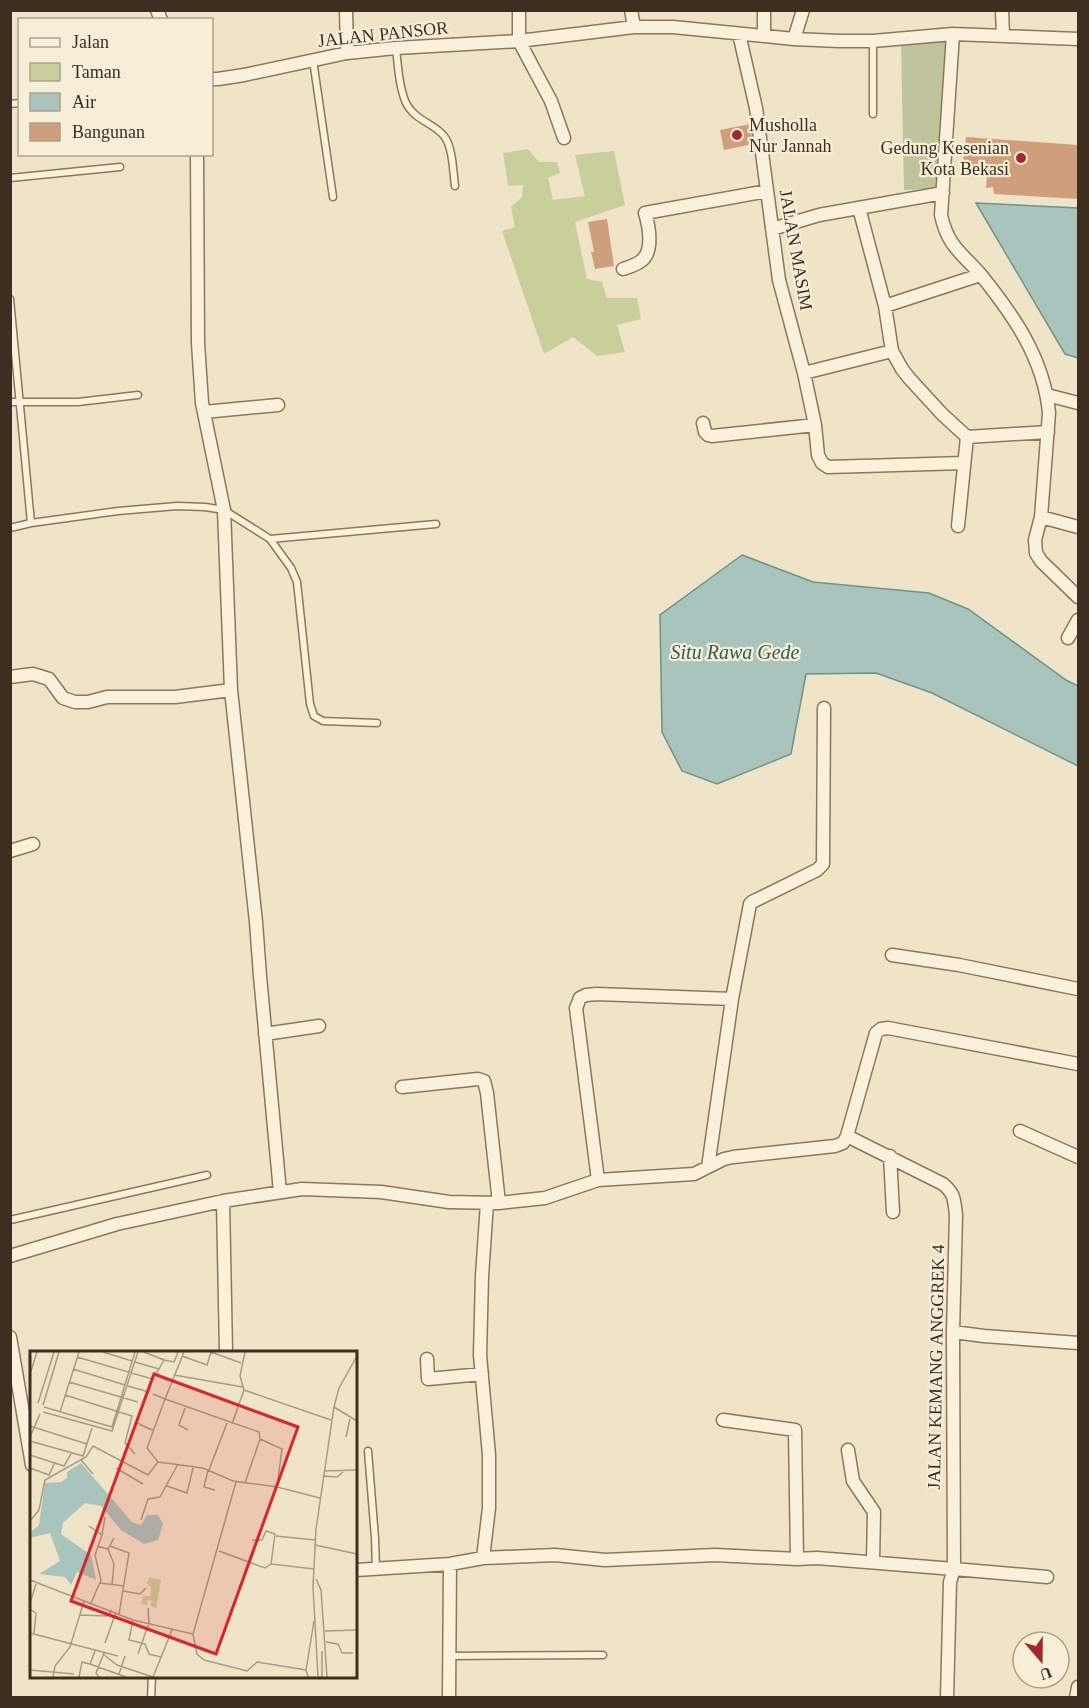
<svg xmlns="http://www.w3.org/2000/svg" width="1089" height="1708" font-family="Georgia,serif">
<rect width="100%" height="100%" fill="#f0e4c8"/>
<path fill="#c9cf9b" d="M528,149l11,13h18l3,11 -12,5 5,22 32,-4 -10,-41 39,-4 11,54 -50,17 12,57 15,3 5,16h30l4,21 -24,6 8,27 -28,4 -24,-19 -29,17 -42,-123 13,-4 -4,-20 11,-10 1,-12 -15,1 -5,-33z"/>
<path fill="#bfc49a" d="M949,38l-13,151 -32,1 -3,-147z"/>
<path fill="#a9c4bc" stroke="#6f938a" stroke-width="1.5" d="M976,203l102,5v150l-13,-4z
M742,555l71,27 116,11 39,16 98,71 12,6v80l-146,-73 -56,-20 -70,1 -15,80 -74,30 -35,-13 -20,-39 -2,-117z"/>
<path fill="#cf9f7d" d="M750,124l3,20 -29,6 -4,-20z
M966,137l112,8v54l-84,-5 -1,-7 -7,1 1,-14 -25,-2z
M607,219l7,47 -19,3 -4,-17h3l-6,-30z"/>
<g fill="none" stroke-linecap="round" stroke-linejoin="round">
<g stroke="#8d765c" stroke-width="9">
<path id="lane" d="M873,45v69
M396,48c2,18 3,39 10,55 9,18 28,20 38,33 9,11 9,36 11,50
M313,60l20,137
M10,104l10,-1
M10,178l110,-11
M10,299l21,224
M10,402h68l60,-7
M10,528l21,-5 87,-12 59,-5 28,1 19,3 46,29 21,29 6,14 13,122 4,12 9,5 54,2
M270,539l166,-15
M10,1220l197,-45
M368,1451l7,87 1,31
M450,1656l153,-1
M151,1698l1,-22"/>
</g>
<g stroke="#8d765c" stroke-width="15">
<path id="street" d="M157,10l4,10
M346,10l1,43
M519,10v31l32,60 13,37
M631,10l3,17
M1002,10l1,25
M739,34l17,74 23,172 25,93 11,52 3,30 4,8 6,4 136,-4
M953,34l-12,181c7,32 20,37 40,60 33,41 63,84 68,138l-8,104 37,10
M764,36v-26
M794,39l9,-29
M212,79h6l26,-4 103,-22 49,-5 123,-7 115,-14h39l121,12 45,2h34l80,-7 125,5
M197,154l1,189 4,60 22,107 7,180 25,232 4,54 20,216
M859,208l26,98 7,45 10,18 7,9 33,36 25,23
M772,229l47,-14 124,-22
M623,269c6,-2 13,-4 18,-8 13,-9 8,-35 4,-48l122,-22
M885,306l95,-31
M804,373l88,-22
M1047,395l31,8
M204,412l74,-7
M703,423l2,9 3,3 4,1 103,-11
M1041,517l-6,23 1,13 5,8 37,36
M958,526l9,-89 81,-5
M1068,638l10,-18
M10,677l23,-3 16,5 14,19 12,4h13l19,-5h68l56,-7
M10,851l23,-7
M892,955l67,10 119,24
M265,1034l54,-8
M402,1087l76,-8 6,2 3,12 12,110
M1020,1131l58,26
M847,1136l96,48c12,10 11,16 13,31l-3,117 1,237 93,8
M890,1156l3,56
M708,1167l24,-168 18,-95 2,-2 65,-32 6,-6 1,-156
M598,1180l-22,-172 4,-10 6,-3 11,-1 135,5
M223,1201l3,151
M10,1256l107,-32 106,-23 79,-12 79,3 68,10 50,1 46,-5 53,-18 96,-6 30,-15 9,-2 102,-11 8,-3 4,-7 29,-103 5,-4 7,-1 190,36
M953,1332l31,4 94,7
M10,1337l22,128
M427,1359l1,20 54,-5
M723,1420l72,10 2,129
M848,1450l5,31 21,31 -1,50
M483,1558l6,-50v-53l-9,-100 2,-79 5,-73
M356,1570l94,-6 33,-6 72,-3 50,5 110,-5 82,4 20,-1 137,11 -4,13 -3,116
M449,1698l1,-134
M1076,1698l2,-11"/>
</g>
<use href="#lane" stroke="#faf1dc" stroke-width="6"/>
<use href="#street" stroke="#faf1dc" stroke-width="12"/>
</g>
<g fill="#9e2a2b" stroke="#f7eed8" stroke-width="2">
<circle cx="737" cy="135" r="6"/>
<circle cx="1021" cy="158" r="6"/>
</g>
<g text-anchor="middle" stroke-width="4.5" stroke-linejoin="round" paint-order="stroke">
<g font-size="18" fill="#3d2e20" stroke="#f7eed8">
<text transform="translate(383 34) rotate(-6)" y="6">JALAN PANSOR</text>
<text transform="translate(796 250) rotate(80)" y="6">JALAN MASIM</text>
<text transform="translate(936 1367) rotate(-89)" y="6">JALAN KEMANG ANGGREK 4</text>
</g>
<g font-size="18" fill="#3d2e20" stroke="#f7eed8" text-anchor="start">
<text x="749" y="131">Musholla<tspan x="749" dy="21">Nur Jannah</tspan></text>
<text x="1009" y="154" text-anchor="end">Gedung Kesenian<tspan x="1009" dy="21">Kota Bekasi</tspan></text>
</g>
<g font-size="20" font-style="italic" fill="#2f5d5a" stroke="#f7eed8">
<text x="735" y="659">Situ Rawa Gede</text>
</g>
</g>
<g transform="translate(30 1351)">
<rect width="327" height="327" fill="#f0e4c8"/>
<path d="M120,226l11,3 -5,29 -6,-4 2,-5h-4l-1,5 -6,-1 2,-8h7l1,-8 -5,-5z" fill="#c9cf9b"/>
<path d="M51,112l51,59 9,3 6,-10h11l5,9 -5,16 -14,4 -23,-14 -20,-24 -16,-3 -22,20 -2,11 30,21 5,25 -19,-8 -6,13 -6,-8 -26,-3 21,-13 -10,-28 -20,5v-5l9,-8 6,-42 16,-1 6,-4v-6z" fill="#a9c4bc"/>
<path fill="none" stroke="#a89b85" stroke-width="1.5" d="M73,1l29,9M114,1l20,8 -5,9M154,1l-19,47 94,33 1,7 22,10 -5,38M181,1l30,11M152,5l25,9 4,-13M47,6l75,22 7,-10 -24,-7M134,9l10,2 4,-10M43,18l52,16M0,23l7,-22M144,24l69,12M39,31l69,20M98,35l21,6M214,39l87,30M123,43l12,5 -18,49 11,14 45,6 30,13 44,6 43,11M35,44l67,21 -7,27 10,11M8,52l16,-51M13,54l16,-53M14,56l68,20 23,-75M304,56l23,14M155,57l-6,17 9,5M13,61l69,19 26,-79M30,61l19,-60M107,72l17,8M202,73l12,-34 -4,-14 5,-24M0,75l57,18M0,86l10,-23M316,86l4,-18M0,90l53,15 9,-28M0,104l34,11 7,-12M51,109l12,14M0,117l19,7 6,-13M86,117l27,16M178,119l-4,17 11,3M179,119l18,-47M294,120l33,-1M293,125l14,1 6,-5M215,132l15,-44M137,135l20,7 6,-25M111,169l7,-21 12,-2 18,-33M0,170l9,-11 6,-30 41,-23 7,-11 55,29 10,-13M59,175l13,9 -7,20 6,25 -10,23M72,184l3,-18M246,185l39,4M222,189h10l4,-9 9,3 -4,30M285,194l42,9M67,195l11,3 6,-11M80,195l19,7 -10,61M78,198l6,15 -2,21M189,200l46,17 6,-4 43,5M286,228l5,11 6,87M0,229l103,40 60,14 4,20 7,6 43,11 10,-9 49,8 2,7M70,232l24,3M93,240l17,3 6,-6M0,252l6,-19M0,258l6,4 -2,20M50,264l27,1 5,-6M103,269l-4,20 16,4 4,10 12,3M295,280l32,-1M0,282l88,23M163,283l43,-152M296,291l12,2 4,9h11M75,292l11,-31M292,300v26M73,303l14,11 36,12M108,303l11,-31 -1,-15M60,313l36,13M0,319l44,4M276,319l8,-49M89,323l6,-18M23,326l2,-11 15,-19 14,-46M49,326l3,-15 8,2 5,-13M69,326l-3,-4 8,-20M123,326l19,-47M288,326l-5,-90 3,-58 18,-122 5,-19 18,-32"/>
<path fill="#d62828" fill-opacity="0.15" stroke="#d62828" stroke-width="3" d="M124,23l144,53 -82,227 -145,-53z"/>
<rect width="327" height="327" fill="none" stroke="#3d2e20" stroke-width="3"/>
</g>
<rect width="1089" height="1708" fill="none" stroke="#3d2e20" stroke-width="24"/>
<rect x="18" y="18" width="195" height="138" fill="#f7eed8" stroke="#ada18e" stroke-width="1.5"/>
<rect x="30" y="38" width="30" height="9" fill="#faf1dc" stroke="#ada18e" stroke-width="1.5"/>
<text x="72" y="48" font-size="18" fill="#3d2e20">Jalan</text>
<rect x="30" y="63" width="30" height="18" fill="#c9cf9b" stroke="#ada18e" stroke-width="1.5"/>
<text x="72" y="78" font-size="18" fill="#3d2e20">Taman</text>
<rect x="30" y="93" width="30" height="18" fill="#a9c4bc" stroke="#ada18e" stroke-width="1.5"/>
<text x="72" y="108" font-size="18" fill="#3d2e20">Air</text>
<rect x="30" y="123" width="30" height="18" fill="#cf9f7d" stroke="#ada18e" stroke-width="1.5"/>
<text x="72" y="138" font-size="18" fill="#3d2e20">Bangunan</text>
<g transform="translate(1041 1660) rotate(160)"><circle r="28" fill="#f7eed8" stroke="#ada18e" stroke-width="1.5"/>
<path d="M0-4.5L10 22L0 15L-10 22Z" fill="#9e2a2b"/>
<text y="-9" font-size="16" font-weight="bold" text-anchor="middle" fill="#3d2e20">U</text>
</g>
</svg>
